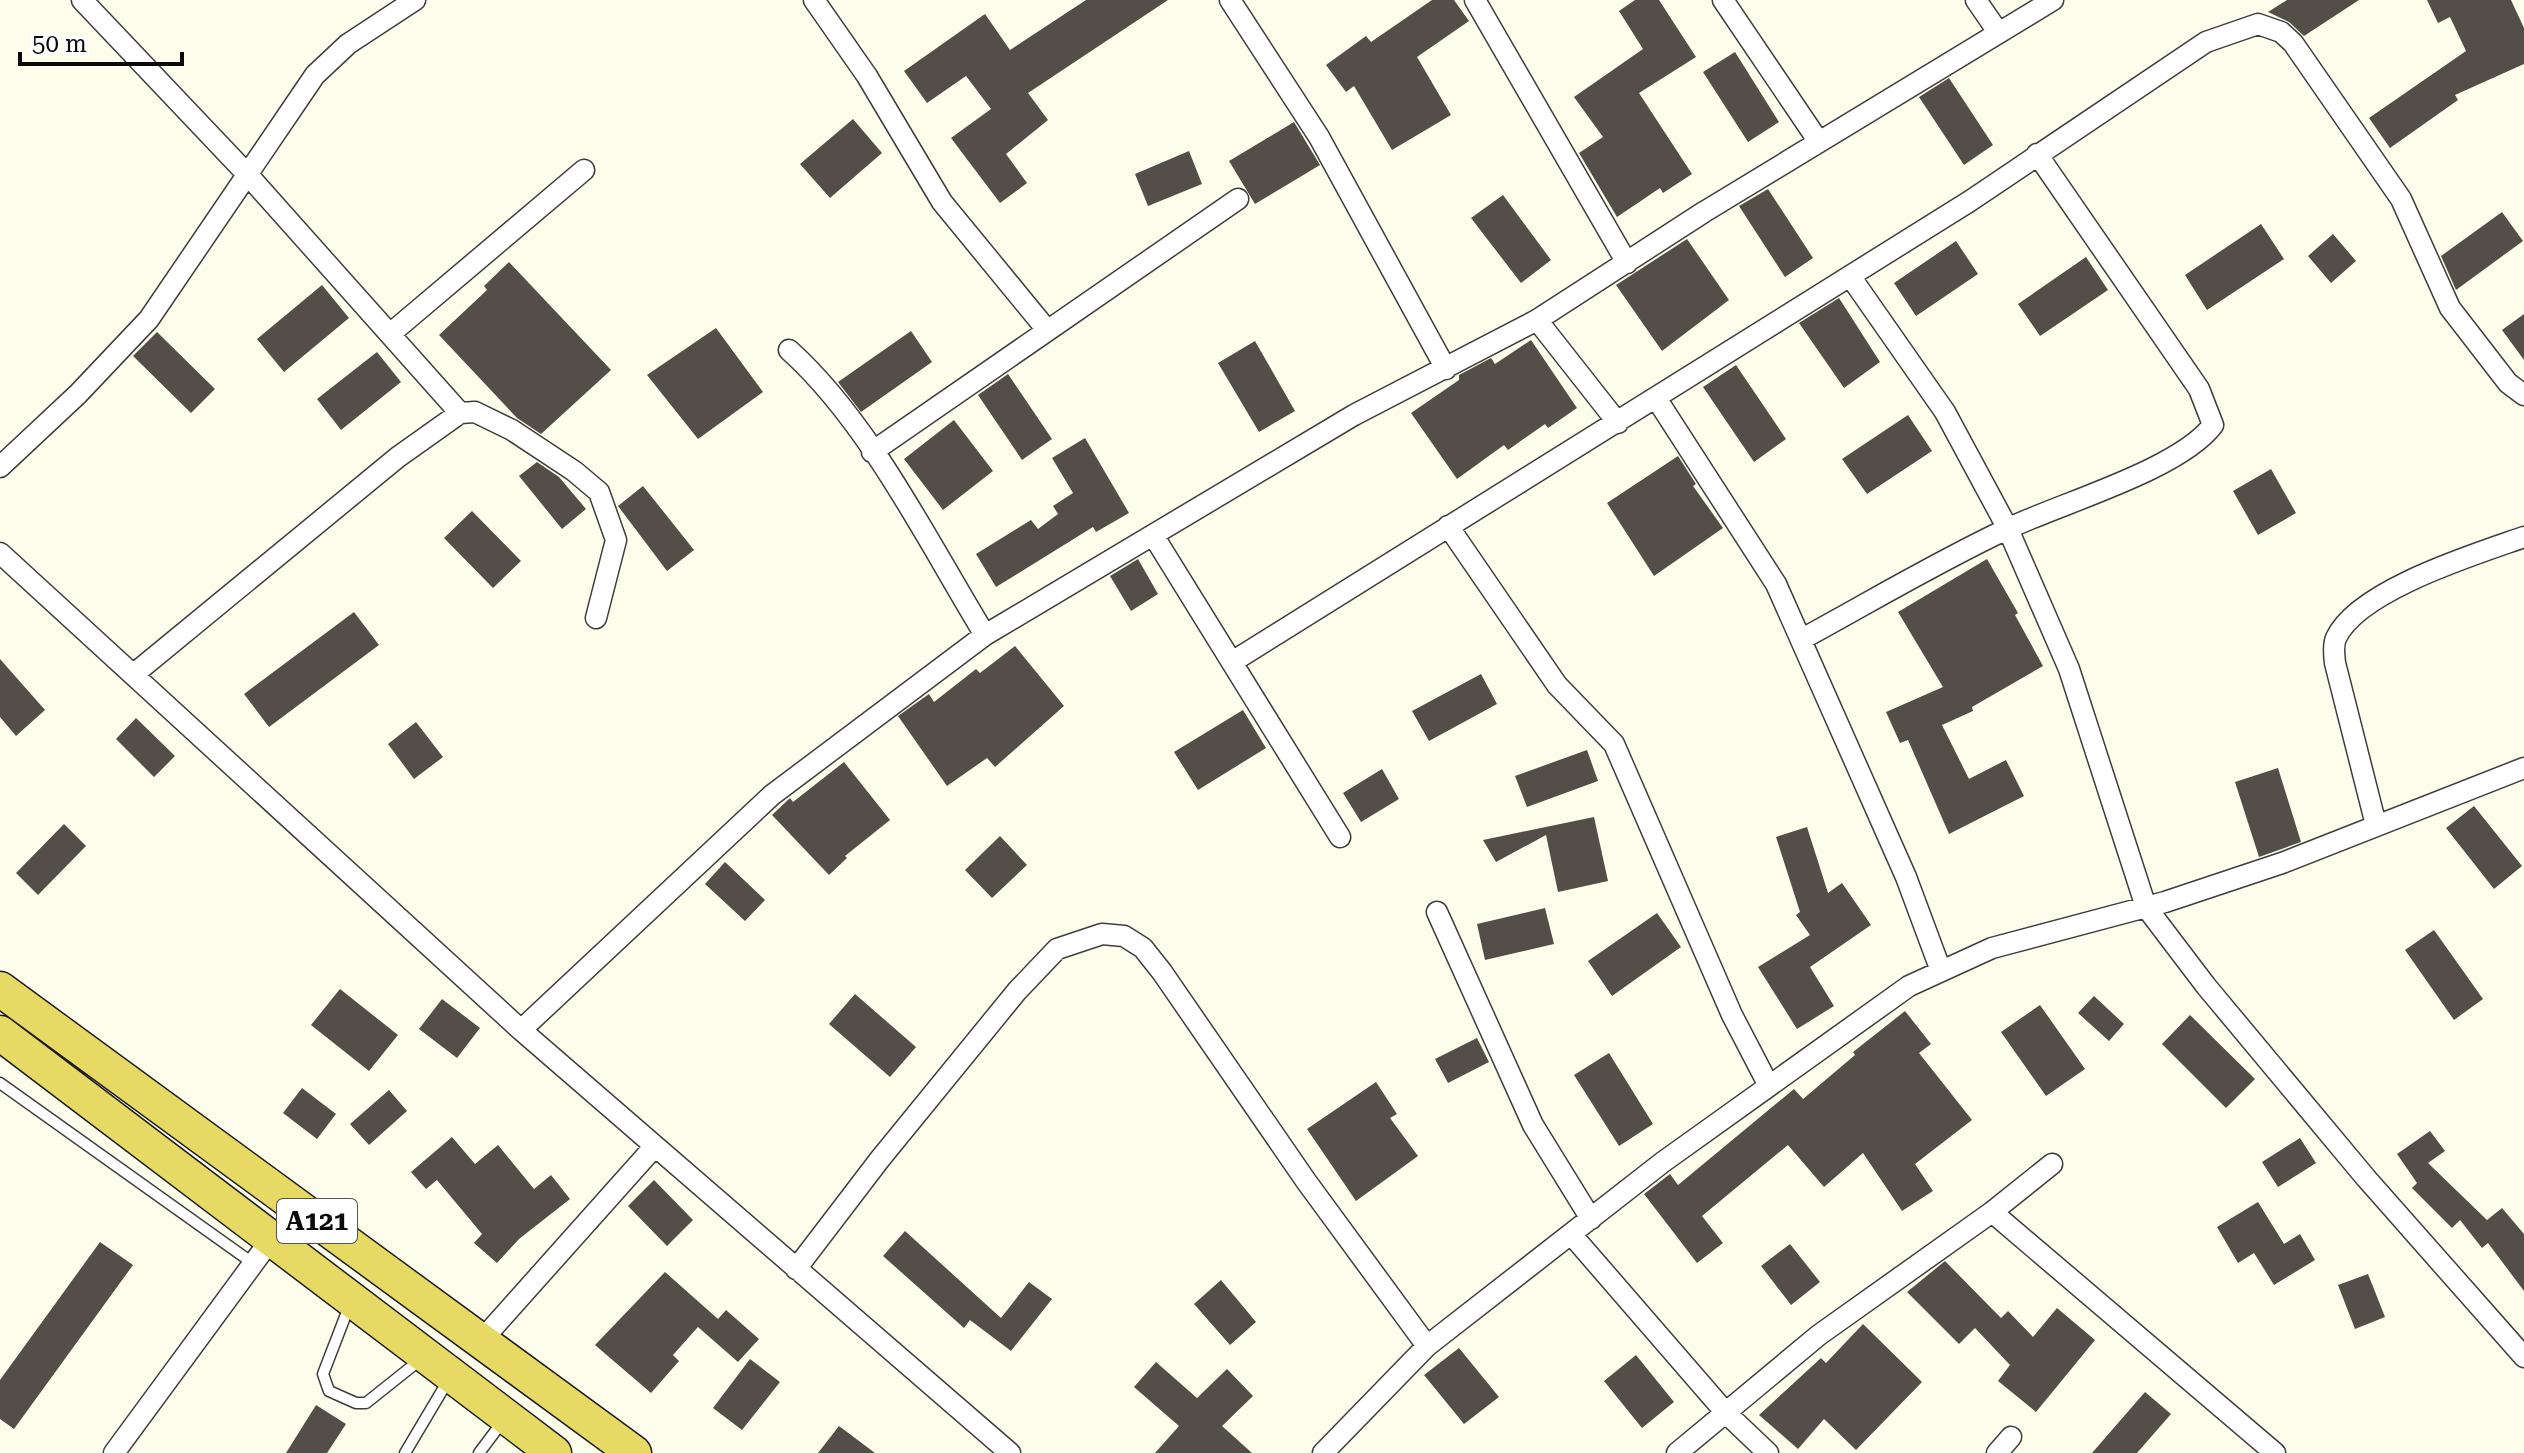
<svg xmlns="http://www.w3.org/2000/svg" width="2524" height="1453" font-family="'Roboto Serif',serif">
<rect width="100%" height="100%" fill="#fcfdeb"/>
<path fill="#534f48" d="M1086,0h82l-140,93 20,27 -42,34 21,29 -27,20 -49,-65 40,-29 -25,-33 -39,27 -23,-32 81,-57 25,36z
M1432,0h22l15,21 -52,36 34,58 -59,35 -38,-64 -8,6 -20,-27 40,-29 5,6z
M1635,0h24l37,57 -57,36 53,81 -29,19 -3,-5 -43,29 -38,-64 24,-16 -29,-40 69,-48 -24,-38z
M2287,0h72l-55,36 -15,-14 -21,-10z
M2427,0h84l13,28v36l-69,31 3,5 -68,48 -21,-30 97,-67 -16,-34 -12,6z
M1735,52l44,70 -31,20 -45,-70z
M1949,78l44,67 -29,20 -45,-68z
M853,119l29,34 -52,45 -30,-34z
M1294,122l26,43 -65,39 -26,-43z
M1189,151l13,33 -54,22 -13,-32z
M1768,189l45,69 -28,19 -46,-71z
M1503,195l48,65 -30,23 -50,-65z
M2502,212l21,29 -67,49 -15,-34z
M2261,224l23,35 -77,51 -22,-35z
M2333,234l23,27 -25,22 -23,-27z
M1687,239l42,61 -67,51 -46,-66z
M1956,241l22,33 -62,42 -22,-33z
M2086,257l22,33 -68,46 -22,-32z
M509,262l102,108 -70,64 -24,-16 -78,-83 48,-45 -3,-4z
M322,285l27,33 -65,54 -27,-33z
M1839,298l41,64 -36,26 -45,-65z
M2524,314v46l-22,-30z
M716,328l47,64 -65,47 -51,-64z
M911,331l21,31 -71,50 -23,-30z
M157,332l58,57 -24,24 -58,-57z
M1531,340l46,68 -29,20 -3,-4 -37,26 -4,-5 -47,34 -46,-66 48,-33v-5l32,-17 4,6z
M1255,341l40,70 -36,21 -41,-69z
M377,352l24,30 -60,48 -24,-31z
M1736,365l50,74 -32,23 -51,-75z
M1008,374l44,65 -30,21 -44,-65z
M1908,415l24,36 -65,43 -25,-35z
M954,420l39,51 -50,39 -39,-51z
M1085,438l44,75 -33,19 -3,-5 -97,60 -20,-33 55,-34 7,9 20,-15 -5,-8 20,-13 -21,-35z
M1678,456l18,28 -3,2 30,42 -69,48 -47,-73z
M537,462l22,15 27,32 -24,20 -43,-53z
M2271,469l25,44 -38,22 -25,-44z
M643,486l51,64 -27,21 -49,-65z
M472,511l49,50 -28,27 -49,-50z
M1138,559l20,35 -27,17 -21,-35z
M1987,559l31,54 -3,2 28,51 -71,41 1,4 -31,14 27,54 37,-19 18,36 -75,38 -41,-94 -8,3 -14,-31 57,-25 -45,-75z
M354,612l25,33 -110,82 -25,-33z
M1015,646l49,60 -69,61 -8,-9 -40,28 -49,-70 31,-22 5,8 42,-33 4,4z
M0,659l45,51 -29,26 -16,-19z
M1481,674l16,30 -68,37 -17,-30z
M1243,710l23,38 -68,42 -24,-38z
M136,718l39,38 -21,21 -38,-38z
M416,722l27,35 -29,22 -26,-35z
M1587,750l11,31 -71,26 -12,-31z
M844,762l46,58 -45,36 2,2 -18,17 -57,-60 18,-17 3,4z
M2278,768l23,74 -42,15 -24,-75z
M1382,769l17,30 -38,23 -18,-29z
M2474,806l48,60 -28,23 -48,-61z
M1594,817l14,64 -50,11 -12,-57 -50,27 -13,-22z
M64,824l22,22 -48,49 -22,-22z
M1807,827l21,66 14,-10 29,42 -61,42 24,39 -37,23 -39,-62 52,-32 -14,-20 4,-3 -24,-75z
M1000,836l27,29 -35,33 -27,-28z
M725,862l40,38 -20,21 -40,-37z
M1545,908l9,36 -69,16 -8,-36z
M1657,913l24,34 -69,49 -24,-35z
M2434,930l49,69 -29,21 -49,-70z
M340,989l58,46 -29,36 -58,-46z
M855,994l61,53 -26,30 -61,-53z
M2094,996l30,28 -15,17 -31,-28z
M442,999l38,29 -23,30 -38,-29z
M2040,1005l45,64 -39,27 -45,-64z
M1905,1011l26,33 -12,9 53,67 -57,44 18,27 -31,20 -39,-58 -39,34 -36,-42 -86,71 21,27 -26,20 -53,-69 26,-20 8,11 116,-96 9,10 52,-44 -2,-3z
M2190,1015l65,64 -29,29 -64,-64z
M1477,1038l12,24 -41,21 -13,-24z
M1609,1053l44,71 -34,22 -45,-71z
M1376,1082l21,32 -7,4 28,38 -62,45 -49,-72z
M302,1088l34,26 -19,25 -34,-26z
M389,1090l18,21 -38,34 -19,-21z
M2430,1131l15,20 -17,12 59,57 15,-12 22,26v57l-36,-48 -6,5 -22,-28 -8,8 -40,-40 5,-5 -20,-29z
M452,1137l23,27 23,-19 36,44 17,-14 19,24 -51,40 -22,24 -23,-20 8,-9 -45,-54 -11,9 -15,-17z
M2300,1138l16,25 -38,24 -16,-25z
M654,1180l39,40 -26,26 -39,-40z
M2258,1202l26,42 16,-10 15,26 -41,25 -20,-32 -16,10 -21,-36z
M905,1231l96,87 28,-36 23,17 -41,52 -41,-31 -6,8 -81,-72z
M100,1242l33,23 -119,164 -14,-10v-39z
M1790,1244l30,38 -29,23 -30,-39z
M1945,1261l56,57 7,-7 25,26 24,-29 38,32 -59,72 -38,-31 12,-16 -35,-37 -16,16 -52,-52z
M665,1272l53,47 8,-9 33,29 -21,23 -40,-35 -25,28 6,6 -28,32 -56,-48z
M2368,1274l17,43 -30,12 -17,-44z
M1221,1280l35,42 -26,23 -36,-41z
M1863,1324l59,58 -66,68 -32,-31 -26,30 -39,-34 62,-57 5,5z
M1459,1348l40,49 -35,27 -40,-49z
M1636,1355l38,47 -32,26 -38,-47z
M750,1359l30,23 -38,48 -29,-22z
M1156,1362l41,36 30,-29 26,27 -31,30 30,27h-97l24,-27 -45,-39z
M2145,1392l26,22 -34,39h-45z
M316,1405l30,19 -19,29h-41z
M839,1426l36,27h-57z"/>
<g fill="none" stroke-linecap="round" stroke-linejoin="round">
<g stroke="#3e3e3e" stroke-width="13">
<path id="service" d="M0,1083l254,181
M350,1304l-27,70 6,17 27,12h10l54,-43
M405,1453l44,-74
M479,1453l24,-32"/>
</g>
<g stroke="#3e3e3e" stroke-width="23">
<path id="minor" d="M82,0l165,174 213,239
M814,0l53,76 75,126 105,128
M1230,0l89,137 127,232
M1475,0l152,263
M1723,0l96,142
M1976,0l22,32
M1850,276l95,136 63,117 61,140 77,238 60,79 160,192 158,179
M1537,320l81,103
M390,334l194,-164
M789,350c81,73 139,192 196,285
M1656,398l120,186 130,293 35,94
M872,452l366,-253
M0,467l78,-73 71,-75 166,-244 33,-31 67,-44
M1448,526l109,159 57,59 118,271 37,71
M1153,535l187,302
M0,553l521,477 489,423
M1802,639c68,-37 135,-77 205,-110 54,-26 172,-59 206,-104l-14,-36 -162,-235
M1232,662l738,-461 236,-159 52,-18 23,8 12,11 108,156 49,109 58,75 16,12
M134,674l264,-217 62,-44 15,-1 37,18 62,41 25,21 17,48 -20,78
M2376,825l-41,-162c-1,-8 -2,-18 1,-25 22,-48 140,-84 188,-101
M1437,912l96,213 58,94
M521,1030l251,-235 213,-160 369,-220 183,-95 167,-108 349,-212
M1992,1212l283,241
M1571,1234l155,179 42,40
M796,1269l84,-110 137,-168 40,-42 45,-15 22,2 19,12 19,24 144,209 121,165
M481,1341l174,-195
M114,1453l158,-215
M1323,1453l104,-107 236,-184 246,-176 83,-38 173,-46 117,-39 242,-95
M1677,1453l142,-118 173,-123 60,-48
M1997,1453l14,-16"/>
</g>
<g stroke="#1c1c1c" stroke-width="37">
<path id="trunk" d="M0,989l634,464
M0,1033l554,420"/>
</g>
<use href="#service" stroke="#fff" stroke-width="10"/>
<use href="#minor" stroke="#fff" stroke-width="20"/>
<use href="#trunk" stroke="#e7da64" stroke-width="34"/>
</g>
<g text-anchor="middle" stroke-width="8" stroke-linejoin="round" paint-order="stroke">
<rect fill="#fff" stroke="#545454" stroke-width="2" x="277" y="1199" width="80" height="44" rx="6"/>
<g font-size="26" font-weight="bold" fill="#0b0b0b">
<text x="317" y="1230">A121</text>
</g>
</g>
<path d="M20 52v12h162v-12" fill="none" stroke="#0b0b0b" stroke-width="4"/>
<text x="32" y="52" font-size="24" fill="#0b0b0b" stroke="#ffffff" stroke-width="6" paint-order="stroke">50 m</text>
</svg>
